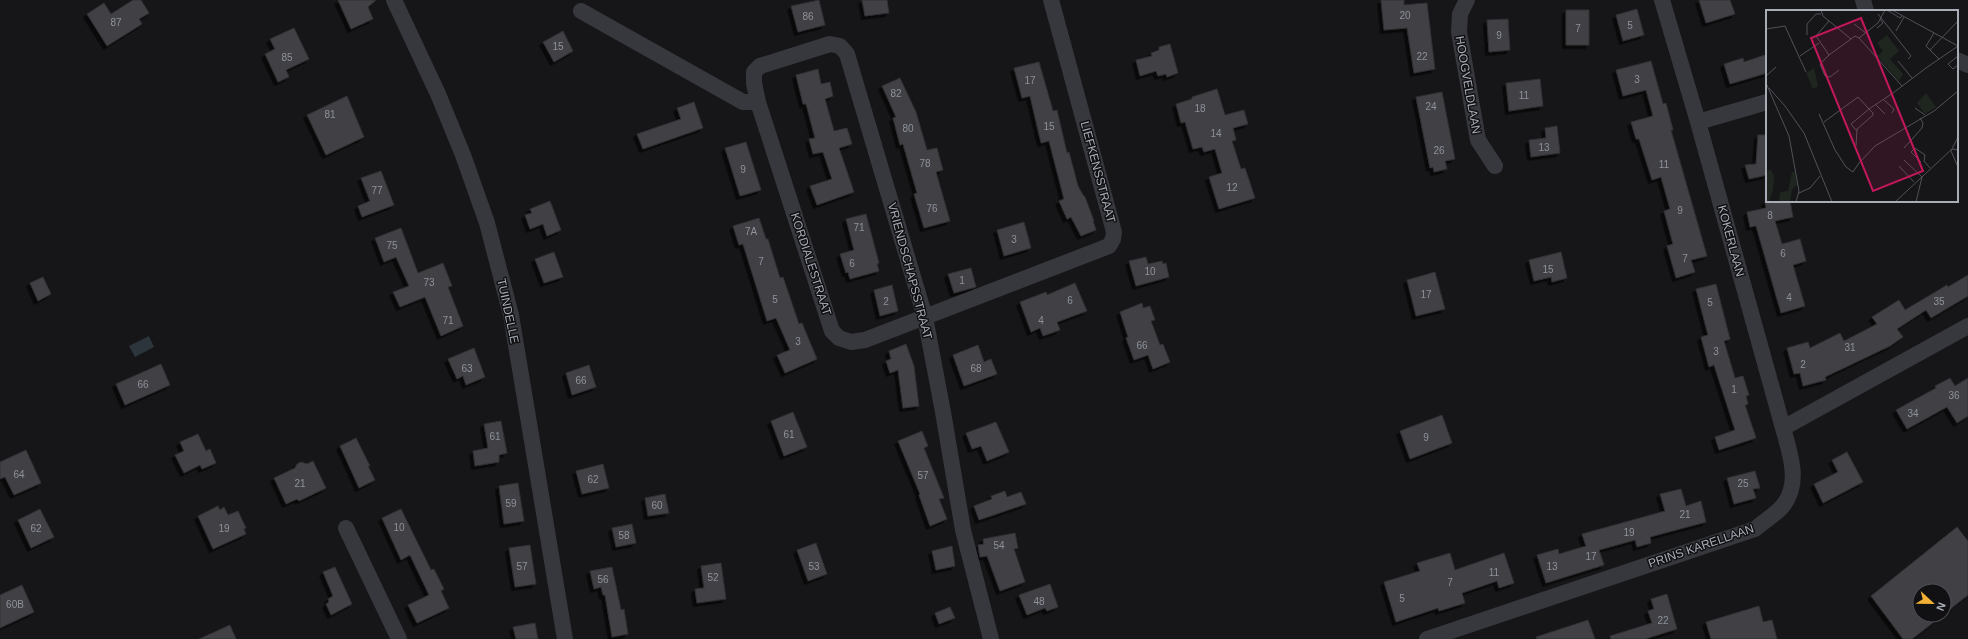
<svg xmlns="http://www.w3.org/2000/svg" width="1968" height="639" font-family="Helvetica,sans-serif">
<defs>
<filter id="shadow"><feDropShadow dx="-3.5" dy="3.5" stdDeviation="0" flood-color="#0009"/></filter>
</defs>
<rect width="100%" height="100%" fill="#161618"/>
<path fill="#2c353c" d="M149,336l5,11 -19,10 -6,-11z"/>
<path fill="#404145" stroke="#303034" filter="url(#shadow)" d="M133,0h8l8,13 -10,6 3,5 -35,22 -20,-32 17,-11 7,11z
M338,0h38l-8,7 5,12 -22,10z
M819,0l6,25 -27,7 -7,-26z
M862,0h25l2,13 -24,3z
M1381,0h23v5l23,-2 8,66 -21,4 -7,-45 -23,2z
M1699,0h31l5,14 -29,9z
M1637,9l7,26 -21,6 -7,-26z
M1566,10h23v35h-23z
M1508,19l2,31 -21,2 -2,-32z
M294,28l15,31 -23,11 3,7 -11,5 -13,-28 10,-5 -5,-10z
M563,31l10,20 -19,11 -11,-20z
M1170,44l8,29 -11,4 -1,-3 -8,2 -2,-5 -16,5 -4,-16 16,-4 -1,-3 8,-3v-3z
M1765,55l2,18 -37,11 -6,-20 19,-6 1,4z
M1651,61l12,43 3,-1 7,27h-2l36,126 -16,4 4,12 -19,6 -9,-32 6,-2 -9,-33 6,-2 -9,-32 -9,3 -13,-41h-3l-5,-17 22,-6 -7,-26 -23,6 -7,-26z
M1039,62l14,49 4,-1 10,43 2,-1 9,34 5,9 2,2 9,24h-1l3,9 -15,6 -10,-19 -4,2 -8,-18 5,-2 -15,-58 -8,2 -11,-47 -8,2 -8,-30z
M818,69l3,15 9,-2 3,14 -8,3 9,32 13,-3 5,16 -13,4 15,44 -37,13 -7,-19 22,-7 -9,-27 -10,2 -4,-15 6,-1 -9,-34h-3l-7,-29z
M900,78l16,34 11,38 10,-2 6,22 -7,2 14,49 -26,7 -10,-34 3,-1 -14,-49 -3,1 -7,-27 3,-1 -14,-31z
M1540,79l3,27 -34,5 -3,-28z
M1217,89l8,26 19,-5 4,14 -15,4 3,12 -4,1 9,28 4,-1 10,30 -36,11 -10,-32 13,-4 -7,-24 -11,3 -2,-5 -9,2 -8,-27 -4,1 -5,-19 16,-5v-2z
M1442,92l13,67 -10,2 2,8 -13,3 -1,-5 -3,1 -14,-71z
M347,96l17,41 -38,18 -19,-40z
M694,102l9,26 -60,21 -6,-15 44,-15 -4,-11z
M1557,126l3,27 -29,4 -2,-17 17,-2 -1,-10z
M1758,135h9v40l-18,4 -4,-14 11,-1z
M746,142l15,48 -21,6 -15,-48z
M381,171l13,34 -32,12 -4,-11 12,-5 -9,-23z
M550,201l11,29 -14,6 -4,-12 -13,5 -5,-14 7,-2 -2,-4z
M1765,201h25l3,16 -18,4 7,23 18,-5 6,22 -13,4 12,41 -24,7 -25,-87 -6,1 -3,-15 19,-4z
M866,214l13,49 -2,1 2,7 -29,8 -2,-7 -2,1 -6,-19 14,-4 -8,-31z
M759,218l7,21h2l12,39 3,-1 16,47 3,-1 15,36 -32,14 -8,-18 13,-5 -14,-32 -9,3 -24,-77 -4,1 -6,-19z
M1024,222l7,26 -27,8 -7,-26z
M401,228l17,45 25,-10 9,23 -4,1 15,39 -22,10 -16,-39 -25,10 -7,-15 16,-6 -13,-29 -12,5 -9,-24z
M554,252l9,25 -19,6 -9,-24z
M1561,252l6,26 -15,4 -1,-5 -17,4 -5,-21z
M1146,257l2,7 14,-3 1,3 3,-1 3,14 -33,9 -7,-25z
M971,268l5,19 -22,6 -6,-19z
M1435,272l10,37 -29,7 -9,-36z
M1968,275v21l-37,22 -5,-8 -29,19 6,8 -13,9 -65,31 1,3 -23,6 -3,-13 -6,1 -7,-26 21,-6 2,6 30,-15 4,8 33,-17 -5,-7 27,-17 6,10 42,-25 1,2z
M43,277l8,17 -13,7 -8,-18z
M1075,283l12,28 -30,11 3,8 -17,6 -3,-8 -9,4 -11,-30 26,-10 1,3z
M1716,284l14,55 -6,2 11,37 8,-2 6,19 -3,1 2,8 -3,1 11,33 -37,12 -4,-13 20,-7 -21,-65 -5,2 -8,-30 7,-2 -12,-46z
M892,285l6,26 -18,5 -6,-26z
M1142,303l1,5 7,-2 5,14 -4,1 9,24 3,-1 7,18 -17,7 -5,-14 -14,5 -8,-22 2,-1 -8,-25z
M906,344l8,22 5,40 -16,2 -5,-38 -8,3 -4,-12 5,-2 -2,-8z
M978,345l6,17 7,-3 6,15 -33,12 -11,-31z
M474,348l11,29 -19,8 -3,-9 -6,3 -9,-20z
M161,364l9,21 -45,20 -9,-21z
M589,365l7,22 -24,8 -6,-22z
M1950,378l5,8 13,-8v38l-11,7 -10,-16 -40,22 -11,-19 40,-22 -1,-2z
M793,412l14,35 -23,9 -13,-35z
M1442,415l10,28 -42,16 -10,-28z
M501,421l6,32 -8,2v7l-24,4 -2,-15 15,-3 -4,-24z
M996,422l13,30 -22,9 -6,-15 -9,3 -6,-16z
M922,431l6,15 -4,2 20,50 -5,1 8,20 -17,7 -11,-31 1,-1 -22,-53z
M198,434l8,17 4,-2 6,14 -14,6 -2,-4 -16,8 -9,-18 9,-4 -4,-9z
M356,438l14,28h-2l7,14 -16,8 -19,-42z
M26,450l15,33 -27,12 -9,-18 -5,2v-17z
M1847,452l16,30 -40,21 -9,-19 24,-12 -6,-12z
M313,461l13,27 -27,13 -2,-2 -11,5 -12,-26 21,-10 2,-4 4,-2 6,2z
M603,464l6,24 -27,6 -6,-23z
M1755,471l5,17 -7,1 3,9 -22,6 -7,-26z
M518,483l6,38 -20,3 -5,-38z
M1681,489l5,17 15,-5 5,21 -56,15 1,6 -14,4 -2,-7 -36,10 5,15 -58,18 -9,-28 21,-6 1,5 27,-8 -4,-12 83,-23 -5,-17z
M1005,491l2,6 14,-5 5,12 -47,16 -5,-14 18,-7 -1,-3z
M665,494l4,19 -21,3 -3,-18z
M218,506l2,4 4,-3 4,8 10,-4 8,17 -2,1 2,5 -33,15 -15,-33z
M40,509l14,28 -23,11 -13,-28z
M401,509l30,61 3,-1 10,20 -3,2 8,17 -32,15 -9,-18 21,-10 -19,-40 -9,5 -19,-42z
M632,524l4,19 -20,4 -4,-19z
M1957,527l11,14v54l-24,19v-23h-24v24h23l-31,24h-9l-32,-43z
M1015,533l3,15 -4,1 11,33 -25,9 -13,-35 -7,1 -2,-12 6,-1 -1,-5z
M816,543l11,31 -19,7 -11,-31z
M530,545l6,39 -21,3 -6,-39z
M952,546l3,20 -19,4 -4,-19z
M1450,553l5,17 49,-17 10,30 -15,5 -2,-7 -35,12 3,10 -26,8 -1,-3 -42,14 -12,-40 36,-11 -3,-8z
M721,563l5,36 -29,4 -2,-14 9,-1 -3,-22z
M335,567l17,37 -21,11 -5,-11 3,-2 -1,-3 5,-3 -10,-24z
M612,567l9,43 3,-1 4,25 -16,3 -7,-42h-2l-2,-8 -7,2 -4,-18z
M1050,584l8,23 -11,4 -2,-3 -18,7 -8,-20z
M22,585l12,27 -34,16v-33z
M1667,594l10,35 -32,10h-34l-1,-3 42,-13 -4,-12 6,-2 -3,-10z
M1759,606l4,16 9,-2 5,19h-66l-5,-17z
M950,607l5,11 -16,6 -4,-11z
M1588,620l7,19h-58l-1,-2z
M535,623l3,16h-22l-3,-12z
M230,625l6,14h-37z"/>
<g fill="none" stroke-linecap="round" stroke-linejoin="round">
<path stroke="#37383d" stroke-width="16" d="M394,0l44,94 25,61 24,68 24,92 54,324
M1467,0l-7,14 -1,18 19,108 17,26
M1662,0l36,122
M1863,0l3,11
M581,11l162,91h15
M1957,60l11,5
M1767,102l-69,20 85,306
M346,528l53,111
M991,639l-28,-109 -20,-118 -18,-95 -78,-263 -7,-8 -10,-2 -70,22 -6,6v11l4,19 74,229 7,7 12,4 14,-2 244,-94 4,-7 1,-7 -63,-232
M1427,639l328,-110c8,-7 18,-13 26,-21 21,-23 9,-54 2,-80l185,-102"/>
</g>
<g text-anchor="middle" stroke-width="3" stroke-linejoin="round" paint-order="stroke">
<g font-size="10" fill="#8e929b">
<text x="1405" y="19">20</text>
<text x="808" y="20">86</text>
<text x="116" y="26">87</text>
<text x="1630" y="29">5</text>
<text x="1578" y="32">7</text>
<text x="1499" y="39">9</text>
<text x="558" y="50">15</text>
<text x="1422" y="60">22</text>
<text x="287" y="61">85</text>
<text x="1637" y="83">3</text>
<text x="1030" y="84">17</text>
<text x="896" y="97">82</text>
<text x="1524" y="99">11</text>
<text x="1431" y="110">24</text>
<text x="1200" y="112">18</text>
<text x="330" y="118">81</text>
<text x="1049" y="130">15</text>
<text x="908" y="132">80</text>
<text x="1216" y="137">14</text>
<text x="1544" y="151">13</text>
<text x="1439" y="154">26</text>
<text x="925" y="167">78</text>
<text x="1664" y="168">11</text>
<text x="743" y="173">9</text>
<text x="1232" y="191">12</text>
<text x="377" y="194">77</text>
<text x="932" y="212">76</text>
<text x="1680" y="214">9</text>
<text x="1770" y="219">8</text>
<text x="859" y="231">71</text>
<text x="751" y="235">7A</text>
<text x="1014" y="243">3</text>
<text x="392" y="249">75</text>
<text x="1783" y="257">6</text>
<text x="1685" y="262">7</text>
<text x="761" y="265">7</text>
<text x="852" y="267">6</text>
<text x="1548" y="273">15</text>
<text x="1150" y="275">10</text>
<text x="962" y="284">1</text>
<text x="429" y="286">73</text>
<text x="1426" y="298">17</text>
<text x="1789" y="301">4</text>
<text x="775" y="303">5</text>
<text x="1070" y="304">6</text>
<text x="886" y="305">2</text>
<text x="1939" y="305">35</text>
<text x="1710" y="306">5</text>
<text x="448" y="324">71</text>
<text x="1041" y="324">4</text>
<text x="798" y="345">3</text>
<text x="1142" y="349">66</text>
<text x="1850" y="351">31</text>
<text x="1716" y="355">3</text>
<text x="1803" y="368">2</text>
<text x="467" y="372">63</text>
<text x="976" y="372">68</text>
<text x="581" y="384">66</text>
<text x="143" y="388">66</text>
<text x="1734" y="393">1</text>
<text x="1954" y="399">36</text>
<text x="1913" y="417">34</text>
<text x="789" y="438">61</text>
<text x="495" y="440">61</text>
<text x="1426" y="441">9</text>
<text x="19" y="478">64</text>
<text x="923" y="479">57</text>
<text x="593" y="483">62</text>
<text x="300" y="487">21</text>
<text x="1743" y="487">25</text>
<text x="511" y="507">59</text>
<text x="657" y="509">60</text>
<text x="1685" y="518">21</text>
<text x="399" y="531">10</text>
<text x="36" y="532">62</text>
<text x="224" y="532">19</text>
<text x="1629" y="536">19</text>
<text x="624" y="539">58</text>
<text x="999" y="549">54</text>
<text x="1591" y="560">17</text>
<text x="522" y="570">57</text>
<text x="814" y="570">53</text>
<text x="1552" y="570">13</text>
<text x="1494" y="576">11</text>
<text x="713" y="581">52</text>
<text x="603" y="583">56</text>
<text x="1450" y="586">7</text>
<text x="1402" y="602">5</text>
<text x="1039" y="605">48</text>
<text x="15" y="608">60B</text>
<text x="1663" y="624">22</text>
</g>
<g font-size="12" fill="#a8adb8" stroke="#111113">
<text transform="translate(1468 85) rotate(80)" y="4">HOOGVELDLAAN</text>
<text transform="translate(1098 172) rotate(75)" y="4">LIEFKENSSTRAAT</text>
<text transform="translate(1731 241) rotate(75)" y="4">KOKERLAAN</text>
<text transform="translate(811 264) rotate(72)" y="4">KORDIALESTRAAT</text>
<text transform="translate(910 271) rotate(75)" y="4">VRIENDSCHAPSSTRAAT</text>
<text transform="translate(508 311) rotate(78)" y="4">TUINDELLE</text>
<text transform="translate(1701 546) rotate(-19)" y="4">PRINS KARELLAAN</text>
</g>
</g>
<g transform="translate(1766 10)">
<rect width="192" height="192" fill="#161618"/>
<path d="M121,25l12,16 -9,8 13,15 -4,7 -22,-25 6,-5 -6,-8zM48,58l4,18 -5,3 -7,-16zM160,83l10,14 -11,7 -8,-11zM5,160l3,6 -1,14 -4,12h-3v-31zM26,162h3l2,13 -5,4 -2,13h-11l1,-10 8,-1z" fill="#1e261f"/>
<path fill="none" stroke="#505258" stroke-width="1" d="M55,0l2,6 28,23 4,-3 4,2 43,48M121,0l13,8 2,-2M126,0l66,36M112,4l33,42 -3,3M63,11l-13,15 13,19 22,-16M88,14l12,9M111,18l6,-5 -3,-4M0,19l19,-3 21,46M130,21l8,-14M168,23l-8,13 13,13M41,25v-11l9,-10h5M93,28l19,-15 7,-13M164,40l28,-29M63,45l-9,9 5,12 5,1 9,-7M34,46l19,-13M192,46l-10,8 5,5 5,-4M132,51l14,17M0,66l10,-9M0,73l23,53 10,55 -3,11M3,78l16,18 19,27 28,69M118,90l10,9 -2,4M110,95l9,9M149,98l10,7M53,104l16,36 11,17 7,5 6,-9 16,-17 59,-35 24,-20M58,112l34,-25 11,12 4,4v2l-17,15 -5,-6 18,-15 24,-16 33,-25 32,-22M90,136l1,-17M138,138l18,-20 1,-5 -3,-5M192,140l-6,-1 -1,2 7,16M138,150l18,17M155,152l-10,-10 4,-4 10,7 -1,6 6,7M133,156l15,16M33,183l11,-5 10,-12M129,192l57,-53 6,-12M150,192l6,-25"/>
<path fill="#c2185b" fill-opacity="0.15" stroke="#c2185b" stroke-width="2" d="M95,8l62,153 -50,20 -62,-153z"/>
<rect width="192" height="192" fill="none" stroke="#a8adb8" stroke-width="2"/>
</g>
<g transform="translate(1932 603) rotate(112)"><circle r="19" fill="#111113" stroke="#4d4f55"/>
<path d="M0-3L7 15L0 10L-7 15Z" fill="#f2b134"/>
<text y="-6" font-size="11" font-weight="bold" text-anchor="middle" fill="#a8adb8">N</text>
</g>
</svg>
